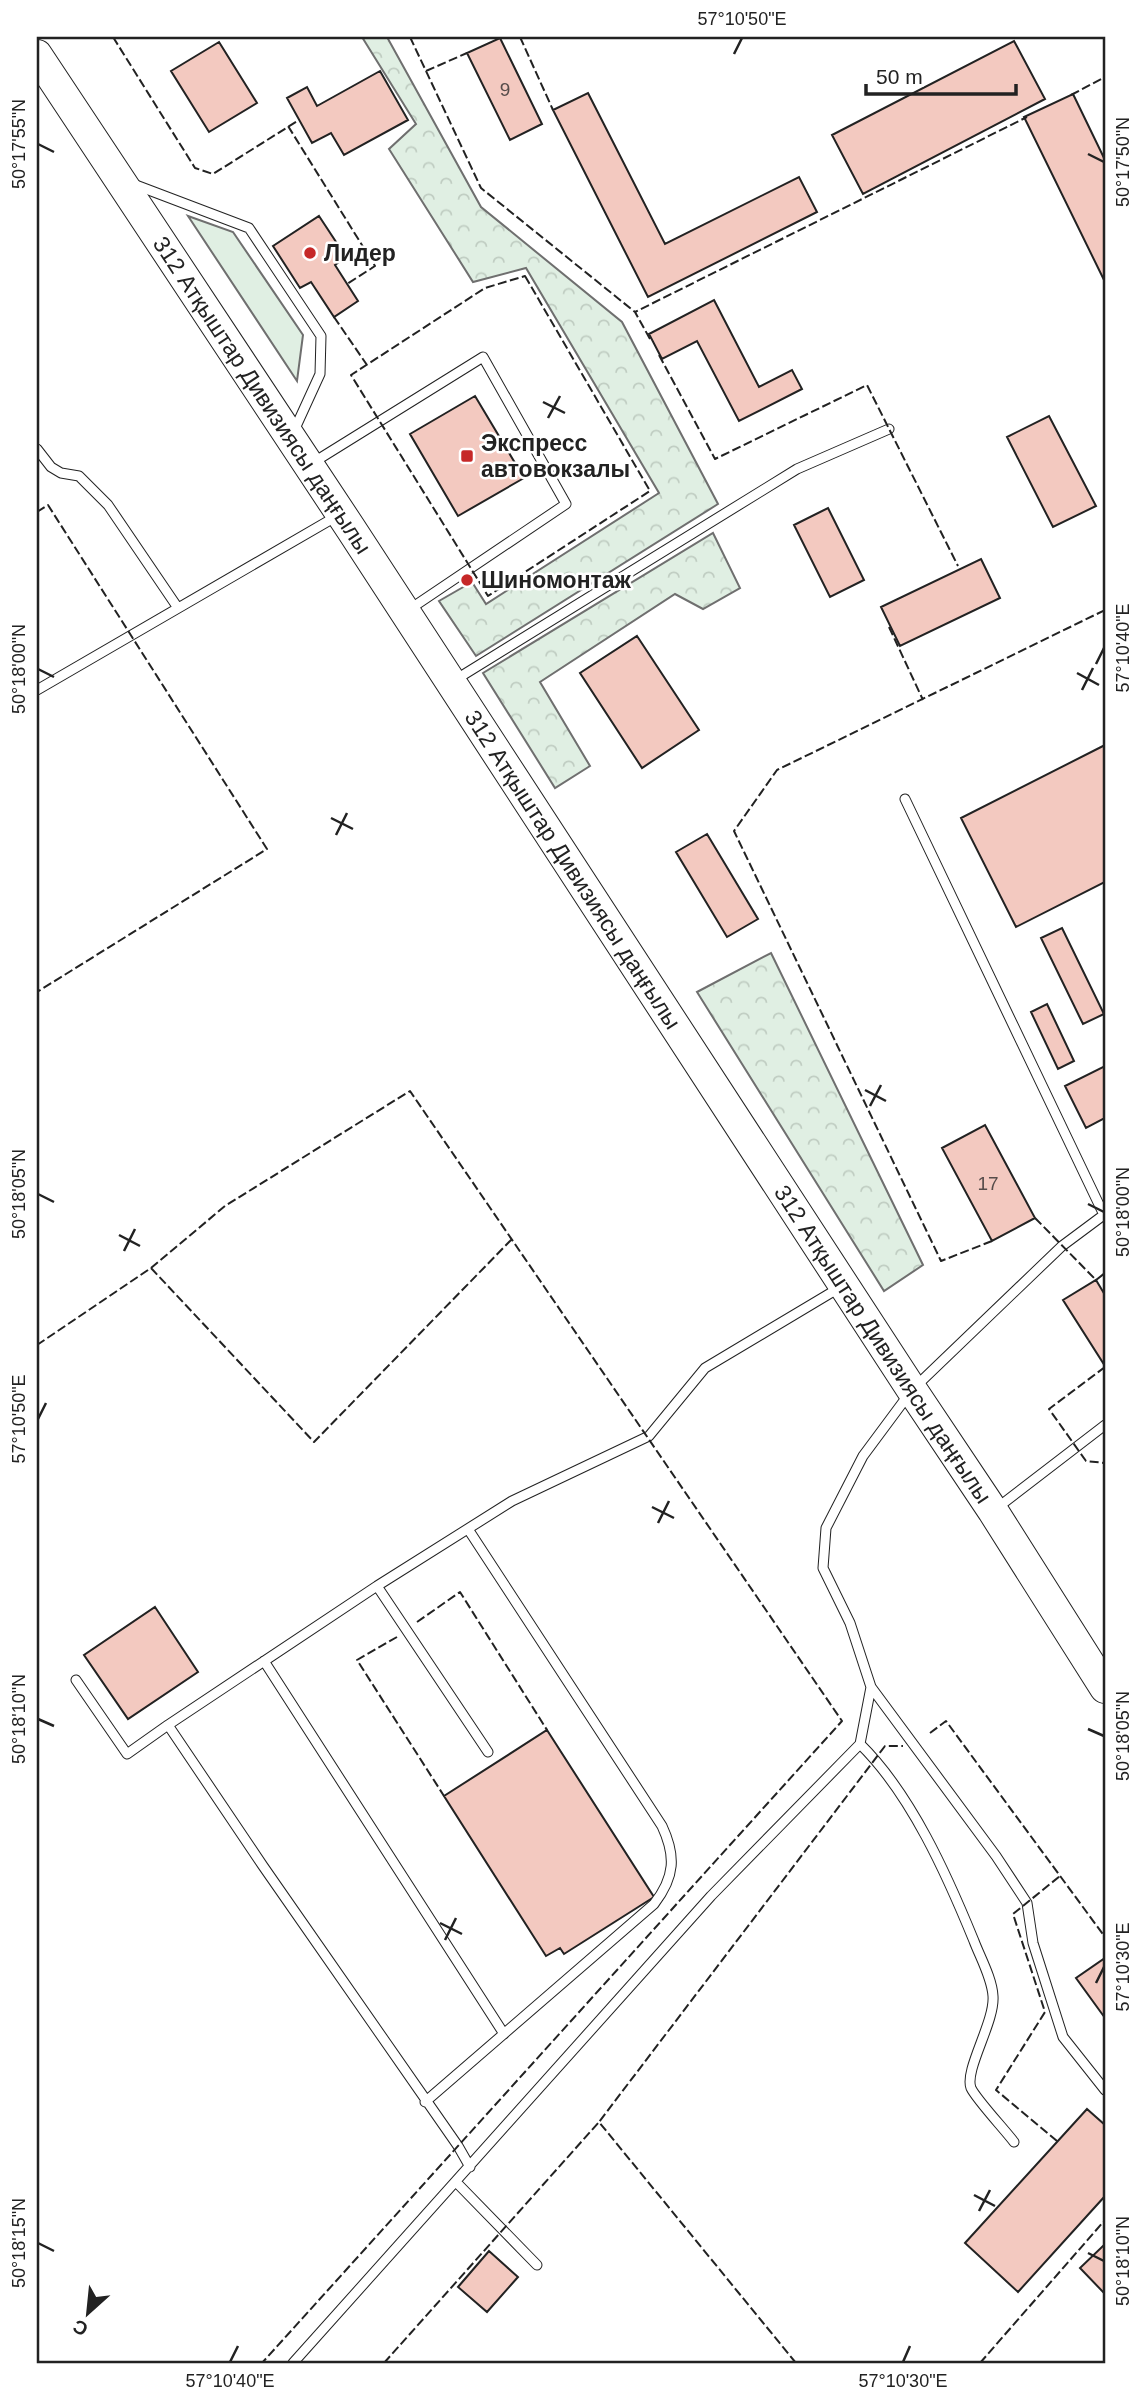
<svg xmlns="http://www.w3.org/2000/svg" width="1142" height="2400" font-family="Arial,sans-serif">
<defs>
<pattern id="forest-crowns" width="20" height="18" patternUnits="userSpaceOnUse" patternTransform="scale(1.75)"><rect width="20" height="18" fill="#e0efe3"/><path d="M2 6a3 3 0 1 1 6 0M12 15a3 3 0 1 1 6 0" fill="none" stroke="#c0cdc2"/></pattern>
</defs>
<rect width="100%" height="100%" fill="#fff"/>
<path fill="#e0efe3" stroke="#6f6f6f" stroke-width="2" d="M188,216l45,16 70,103 -6,46z"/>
<path fill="url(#forest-crowns)" stroke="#6f6f6f" stroke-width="2" d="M362,37h25l94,170 141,115 96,182 -242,152 -37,-55 33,-19 14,22 173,-111 -133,-225 -53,14 -84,-133 27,-25z
M713,533l27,55 -37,21 -28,-15 -135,88 50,84 -35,22 -72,-115z
M771,953l152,312 -39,26 -187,-299z"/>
<path fill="#f3c9c0" stroke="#222" stroke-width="2" d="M500,38l42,86 -32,16 -43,-87z
M1014,41l31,58 -182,95 -31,-59z
M219,42l38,61 -48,29 -38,-61z
M380,71l28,49 -64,35 -13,-22 -19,10 -25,-45 20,-11 10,19z
M588,93l77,151 134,-67 18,35 -169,85 -95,-187z
M1073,94l32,66v122l-81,-165z
M319,216l27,41 -11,8 23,36 -24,16 -23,-35 -11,6 -27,-42z
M714,300l45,87 33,-17 10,19 -63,32 -42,-80 -35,18 -13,-25z
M475,396l49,82 -66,38 -48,-82z
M1049,416l47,90 -43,21 -46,-90z
M828,508l36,72 -34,17 -36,-72z
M981,559l19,39 -100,48 -19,-39z
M637,636l62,94 -57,38 -62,-95z
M1105,745v137l-89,45 -55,-109z
M707,834l51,85 -31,18 -51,-85z
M1062,928l42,86 -21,10 -42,-86z
M1047,1004l27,57 -16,8 -27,-57z
M1105,1066v52l-19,10 -21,-42z
M985,1125l50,93 -43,23 -50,-93z
M1096,1280l9,15v71l-42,-66z
M155,1607l43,65 -70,47 -44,-64z
M547,1730l107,167 -90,57 -4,-6 -14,8 -102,-160z
M1105,1958v60l-29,-40z
M1087,2109l18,16v71l-87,96 -53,-49z
M1105,2244v50l-25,-26z
M489,2251l29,26 -31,35 -29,-25z"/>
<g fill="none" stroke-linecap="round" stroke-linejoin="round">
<g stroke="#222" stroke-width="11">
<path id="service" d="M133,184l116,44 72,108 -1,38 -27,59
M37,449l14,18 10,6 18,3 29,29 70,103
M314,462l169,-105 83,147 -156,105
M455,680l342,-211 92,-40
M37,690l300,-174
M905,799l199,416
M997,1508l108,-83
M377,1586l111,166
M264,1661l240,373
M76,1680l51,74 41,-29
M871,1687l125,169 31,47 6,40 30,94 42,53
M860,1744c51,50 87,131 114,197 6,16 18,37 19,55 2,26 -29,74 -22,92 5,11 34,42 43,54
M425,2102l229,-198c21,-27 22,-48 8,-78l-194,-297
M470,2167l-12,-21 -195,-280 -95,-141 209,-139 135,-85 137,-65 56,-68 134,-80
M456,2182l81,83
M293,2363l418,-467 149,-152 11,-57 -21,-64 -27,-55 3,-40 37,-72 49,-66 150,-144 43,-32"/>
</g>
<g stroke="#222" stroke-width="32">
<g id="trunk">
<path id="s1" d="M37,55l314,474 561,861 81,121 112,177"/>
</g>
</g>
<use href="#service" stroke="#fff" stroke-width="9"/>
<use href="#trunk" stroke="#fff" stroke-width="30"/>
<path stroke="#222" stroke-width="2" stroke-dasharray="9 3.5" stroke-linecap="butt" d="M113,37l82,131 18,6 86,-54
M410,37l71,151 154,124
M520,37l33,73
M426,71l41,-18
M1071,95l34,-18
M288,126l87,140 -28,18
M525,276l125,215 -162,105 -137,-221 134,-87z
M334,317l33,48
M650,339l-15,-27 392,-195
M659,355l56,104 152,-74 91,181
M37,512l11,-7 219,344 -230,143
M889,627l34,73
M1035,1218l61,62 9,-7
M992,1241l-51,20 -207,-430 43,-61 328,-160
M151,1268l163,174 197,-202
M37,1345l114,-77 74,-62 185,-115 432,630 -580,642
M1105,1367l-56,42 37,52 19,2
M417,1622l43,-30 87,138
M397,1637l-40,23 87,136
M930,1733l16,-12 159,216
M1057,2141l-61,-51 49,-78 -32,-98 47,-38
M384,2363l215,-241
M796,2363l-197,-241 286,-376h18
M980,2363l125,-143"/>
</g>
<path fill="none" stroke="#222" stroke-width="2.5" d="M734,54l8,-16M38,144l16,8M1088,154l16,8M543,402l22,11M548,418l12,-22M1096,664l8,-16M38,669l16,8M1077,673l22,12M1082,690l11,-22M331,818l22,11M336,835l11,-22M865,1090l21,11M870,1106l11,-21M38,1194l16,8M1088,1204l16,8M119,1235l21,11M124,1251l11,-22M38,1419l8,-16M652,1507l22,11M658,1523l11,-22M38,1719l16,7M1088,1729l16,7M440,1923l22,11M445,1940l11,-22M1096,1983l8,-16M974,2195l21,11M979,2211l11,-21M38,2243l16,8M1088,2253l16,8M230,2362l8,-16M903,2362l7,-16"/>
<g fill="#c62828" stroke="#fff" stroke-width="2.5">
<circle cx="310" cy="253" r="7"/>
<rect x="460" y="449" width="14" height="14" rx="3.5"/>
<circle cx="467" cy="580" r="7"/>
</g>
<g text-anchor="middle" stroke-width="5" stroke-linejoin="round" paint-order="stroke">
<g font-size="19" fill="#564c4a">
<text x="505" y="96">9</text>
<text x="988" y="1190">17</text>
</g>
<g font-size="23" font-weight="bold" fill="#222" stroke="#fff" text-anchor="start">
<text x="324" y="261">Лидер</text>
<text x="481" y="451">Экспресс<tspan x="481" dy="26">автовокзалы</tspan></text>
<text x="481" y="588">Шиномонтаж</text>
</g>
<g font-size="23" fill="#222" stroke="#fff">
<text dy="8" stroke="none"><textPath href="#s1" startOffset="408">312 Атқыштар Дивизиясы даңғылы</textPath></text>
<text dy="8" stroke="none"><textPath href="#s1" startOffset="975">312 Атқыштар Дивизиясы даңғылы</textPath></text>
<text dy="8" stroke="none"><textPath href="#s1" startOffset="1542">312 Атқыштар Дивизиясы даңғылы</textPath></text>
</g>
</g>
<rect width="1142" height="2400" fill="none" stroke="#ffffff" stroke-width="77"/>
<g transform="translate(88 2313) rotate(207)" stroke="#ffffff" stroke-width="5" paint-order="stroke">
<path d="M0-5L12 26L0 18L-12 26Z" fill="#222222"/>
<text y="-10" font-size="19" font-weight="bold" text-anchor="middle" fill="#222222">С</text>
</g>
<path d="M866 84v10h150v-10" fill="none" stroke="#222222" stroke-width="3.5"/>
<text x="876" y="84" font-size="21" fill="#222222" stroke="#ffffff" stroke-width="5" paint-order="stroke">50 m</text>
<rect x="38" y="38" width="1066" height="2324" fill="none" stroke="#222" stroke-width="2.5"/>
<g font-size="18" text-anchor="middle" fill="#222">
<text x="742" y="25">57°10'50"E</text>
<text transform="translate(19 144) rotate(-90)" y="6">50°17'55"N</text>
<text transform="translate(1123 162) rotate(-90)" y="6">50°17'50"N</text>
<text transform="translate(1123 648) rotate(-90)" y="6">57°10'40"E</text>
<text transform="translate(19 669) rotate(-90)" y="6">50°18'00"N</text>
<text transform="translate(19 1194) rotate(-90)" y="6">50°18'05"N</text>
<text transform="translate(1123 1212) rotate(-90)" y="6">50°18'00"N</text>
<text transform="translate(19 1419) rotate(-90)" y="6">57°10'50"E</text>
<text transform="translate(19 1719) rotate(-90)" y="6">50°18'10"N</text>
<text transform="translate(1123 1736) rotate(-90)" y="6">50°18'05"N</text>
<text transform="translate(1123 1967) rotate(-90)" y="6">57°10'30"E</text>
<text transform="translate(19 2243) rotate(-90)" y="6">50°18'15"N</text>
<text transform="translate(1123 2261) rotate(-90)" y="6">50°18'10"N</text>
<text x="230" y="2387">57°10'40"E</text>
<text x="903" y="2387">57°10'30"E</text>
</g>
</svg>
